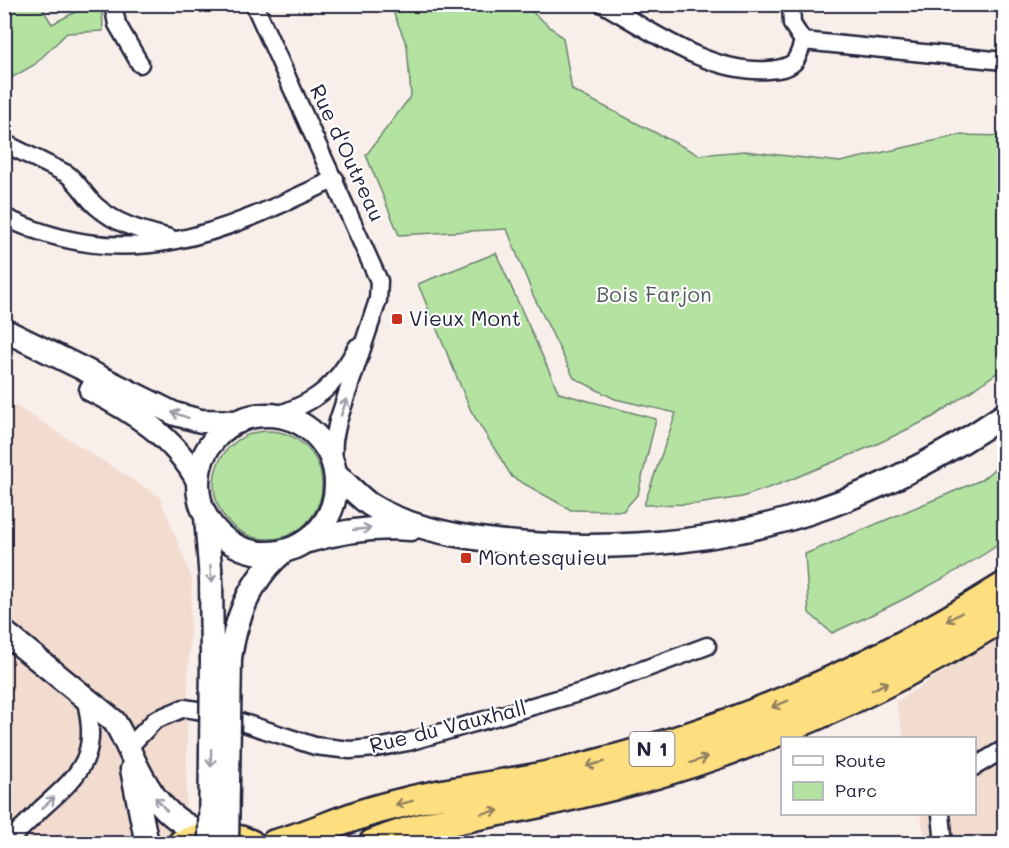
<svg xmlns="http://www.w3.org/2000/svg" width="1009" height="848" font-family="Mali,sans-serif">
<rect width="100%" height="100%" fill="#f9efea"/>
<filter id="ink" filterUnits="userSpaceOnUse"><feTurbulence type="fractalNoise" baseFrequency=".0167" numOctaves="2"/><feDisplacementMap in="SourceGraphic" scale="12" xChannelSelector="R" yChannelSelector="G"/><feConvolveMatrix kernelMatrix="1 2 1 2 8 2 1 2 1" color-interpolation-filters="sRGB"/></filter>
<g filter="url(#ink)">
<path fill="#f2dcd0" d="M4,398l156,99 32,82 -4,105 -2,131 -25,28h-156z
M1004,633v210h-77l-7,-29h54v-76h-70l-8,-36z"/>
<path fill="#b3e2a1" stroke="#6a826e" stroke-width="1.5" d="M5,4l35,1 12,19 37,-19h13l1,26 -36,2 -33,32 -23,13 -6,-2z
M390,4l134,1 39,33 9,52 127,65 45,-4 96,11 120,-27 44,1v232l-71,49 -56,27 -92,38 -43,15 -45,7 -53,1 32,-92 -61,-14 -41,-21 -41,-83 -26,-66 -108,6 -33,-80 45,-59 -4,-50z
M496,253l63,140 97,26 -18,75 -15,17 -52,-1 -59,-33 -41,-66 -53,-127z
M214 485a54 54 0 1 1 108 0a54 54 0 1 1-108 0Z
M1004,461v80c-54,37 -112,65 -172,92l-23,-20 -4,-59 176,-74z"/>
<g fill="none" stroke-linecap="round" stroke-linejoin="round">
<g stroke="#22223b" stroke-width="21">
<path id="street" d="M113,4l4,20 23,40
M254,4l125,277 -1,19 -40,121 -4,19 -1,24
M603,4c50,28 107,70 165,66 9,-1 19,-1 26,-8 5,-6 7,-14 9,-21
M791,4l1,20 11,17
M803,41l201,20
M4,143l63,31c12,9 18,22 29,32 21,19 47,25 74,32
M4,217c125,59 216,17 331,-38
M274,416c43,-14 61,-29 83,-69
M128,748l27,-28 29,-12 26,4 105,34 35,4 26,-2 32,-6 177,-51 122,-45
M974,767l30,-18
M941,814l3,30
M4,843c14,-10 26,-23 38,-35 42,-37 57,-53 43,-111"/>
</g>
<g stroke="#22223b" stroke-width="27">
<path id="secondary" d="M4,330l171,84 26,7 37,1
M91,390c42,21 84,48 107,91
M198 484a69 69 0 1 1 138 0a69 69 0 1 1-138 0Z
M335,473c11,10 22,22 34,31 46,30 127,39 180,41 172,8 313,-33 455,-130
M206,517l5,63 1,77
M308,541c34,-10 67,-15 103,-12
M4,632l110,89c7,10 11,21 17,33 18,40 35,66 78,82
M230,658c6,-42 21,-80 54,-107
M132,769l15,75"/>
</g>
<g stroke="#22223b" stroke-width="33">
<path id="highway" d="M182,844c23,-10 45,-10 68,0
M275,844c28,-7 54,-19 81,-28 19,-7 38,-11 57,-16 53,-12 107,-17 160,-30 154,-37 298,-99 431,-183
M373,844c54,-22 110,-29 167,-41 28,-6 56,-13 84,-20 134,-36 263,-94 380,-167"/>
</g>
<use href="#street" stroke="#fff" stroke-width="16"/>
<use href="#secondary" stroke="#fff" stroke-width="22"/>
<use href="#highway" stroke="#fedf80" stroke-width="28"/>
<g stroke="#22223b" stroke-width="27" stroke-linecap="butt">
<path id="secondary-bridge" d="M210,844l2,-187
M227,844l3,-186"/>
</g>
<use href="#secondary-bridge" stroke="#fff" stroke-width="22"/>
</g>
<defs><path id="oneway-shaft" d="M-6 0H5M1.5-3L5.5 0L1.5 3" fill="none" stroke-width="1.6" stroke-linecap="round" stroke-linejoin="round" transform="scale(1.5)"/></defs>
<g stroke="#9c9ca7">
<use href="#oneway-shaft" transform="translate(344 407) rotate(-71)"/>
<use href="#oneway-shaft" transform="translate(180 415) rotate(-161)"/>
<use href="#oneway-shaft" transform="translate(362 529) rotate(-6)"/>
<use href="#oneway-shaft" transform="translate(211 574) rotate(86)"/>
<use href="#oneway-shaft" transform="translate(211 758) rotate(91)"/>
<use href="#oneway-shaft" transform="translate(48 803) rotate(-42)"/>
<use href="#oneway-shaft" transform="translate(161 804) rotate(-130)"/>
</g>
<g stroke="#90805e">
<use href="#oneway-shaft" transform="translate(954 617) rotate(150)"/>
<use href="#oneway-shaft" transform="translate(880 686) rotate(-27)"/>
<use href="#oneway-shaft" transform="translate(780 704) rotate(158)"/>
<use href="#oneway-shaft" transform="translate(699 760) rotate(-18)"/>
<use href="#oneway-shaft" transform="translate(595 764) rotate(166)"/>
<use href="#oneway-shaft" transform="translate(404 803) rotate(166)"/>
<use href="#oneway-shaft" transform="translate(490 812) rotate(-10)"/>
</g>
</g>
<g fill="#c8321e" stroke="#fff" stroke-width="2">
<rect x="391" y="313" width="12" height="12" rx="3"/>
<rect x="460" y="552" width="12" height="12" rx="3"/>
</g>
<g text-anchor="middle" stroke-width="4.5" stroke-linejoin="round" paint-order="stroke">
<rect fill="#fff" stroke="#646476" stroke-width="1.5" x="629.5" y="732" width="45" height="34" rx="4.5"/>
<g font-size="20" font-weight="bold" fill="#22223b">
<text x="652" y="756">N 1</text>
</g>
<g font-size="21" fill="#22223b" stroke="#fff">
<text transform="translate(347 153) rotate(65)" y="7">Rue d'Outreau</text>
<text transform="translate(448 727) rotate(-14)" y="7">Rue du Vauxhall</text>
</g>
<g font-size="21" fill="#4e5c5a" stroke="#fff">
<text x="654" y="302">Bois Farjon</text>
</g>
<g font-size="21" fill="#22223b" stroke="#fff" text-anchor="start">
<text x="409" y="326">Vieux Mont</text>
<text x="478" y="565">Montesquieu</text>
</g>
</g>
<rect width="1009" height="848" fill="none" stroke="#fff" stroke-width="24"/>
<rect x="12" y="12" width="985" height="824" fill="none" stroke="#22223b" stroke-width="2" filter="url(#ink)"/>
<rect x="781" y="737" width="195" height="78" fill="#ffffff" stroke="#a7a7b1" stroke-width="1.5"/>
<rect x="793" y="756" width="30" height="9" fill="#ffffff" stroke="#a7a7b1" stroke-width="1.5"/>
<text x="835" y="767" font-size="18" fill="#22223b">Route</text>
<rect x="793" y="782" width="30" height="18" fill="#b3e2a1" stroke="#a7a7b1" stroke-width="1.5"/>
<text x="835" y="797" font-size="18" fill="#22223b">Parc</text>
</svg>
